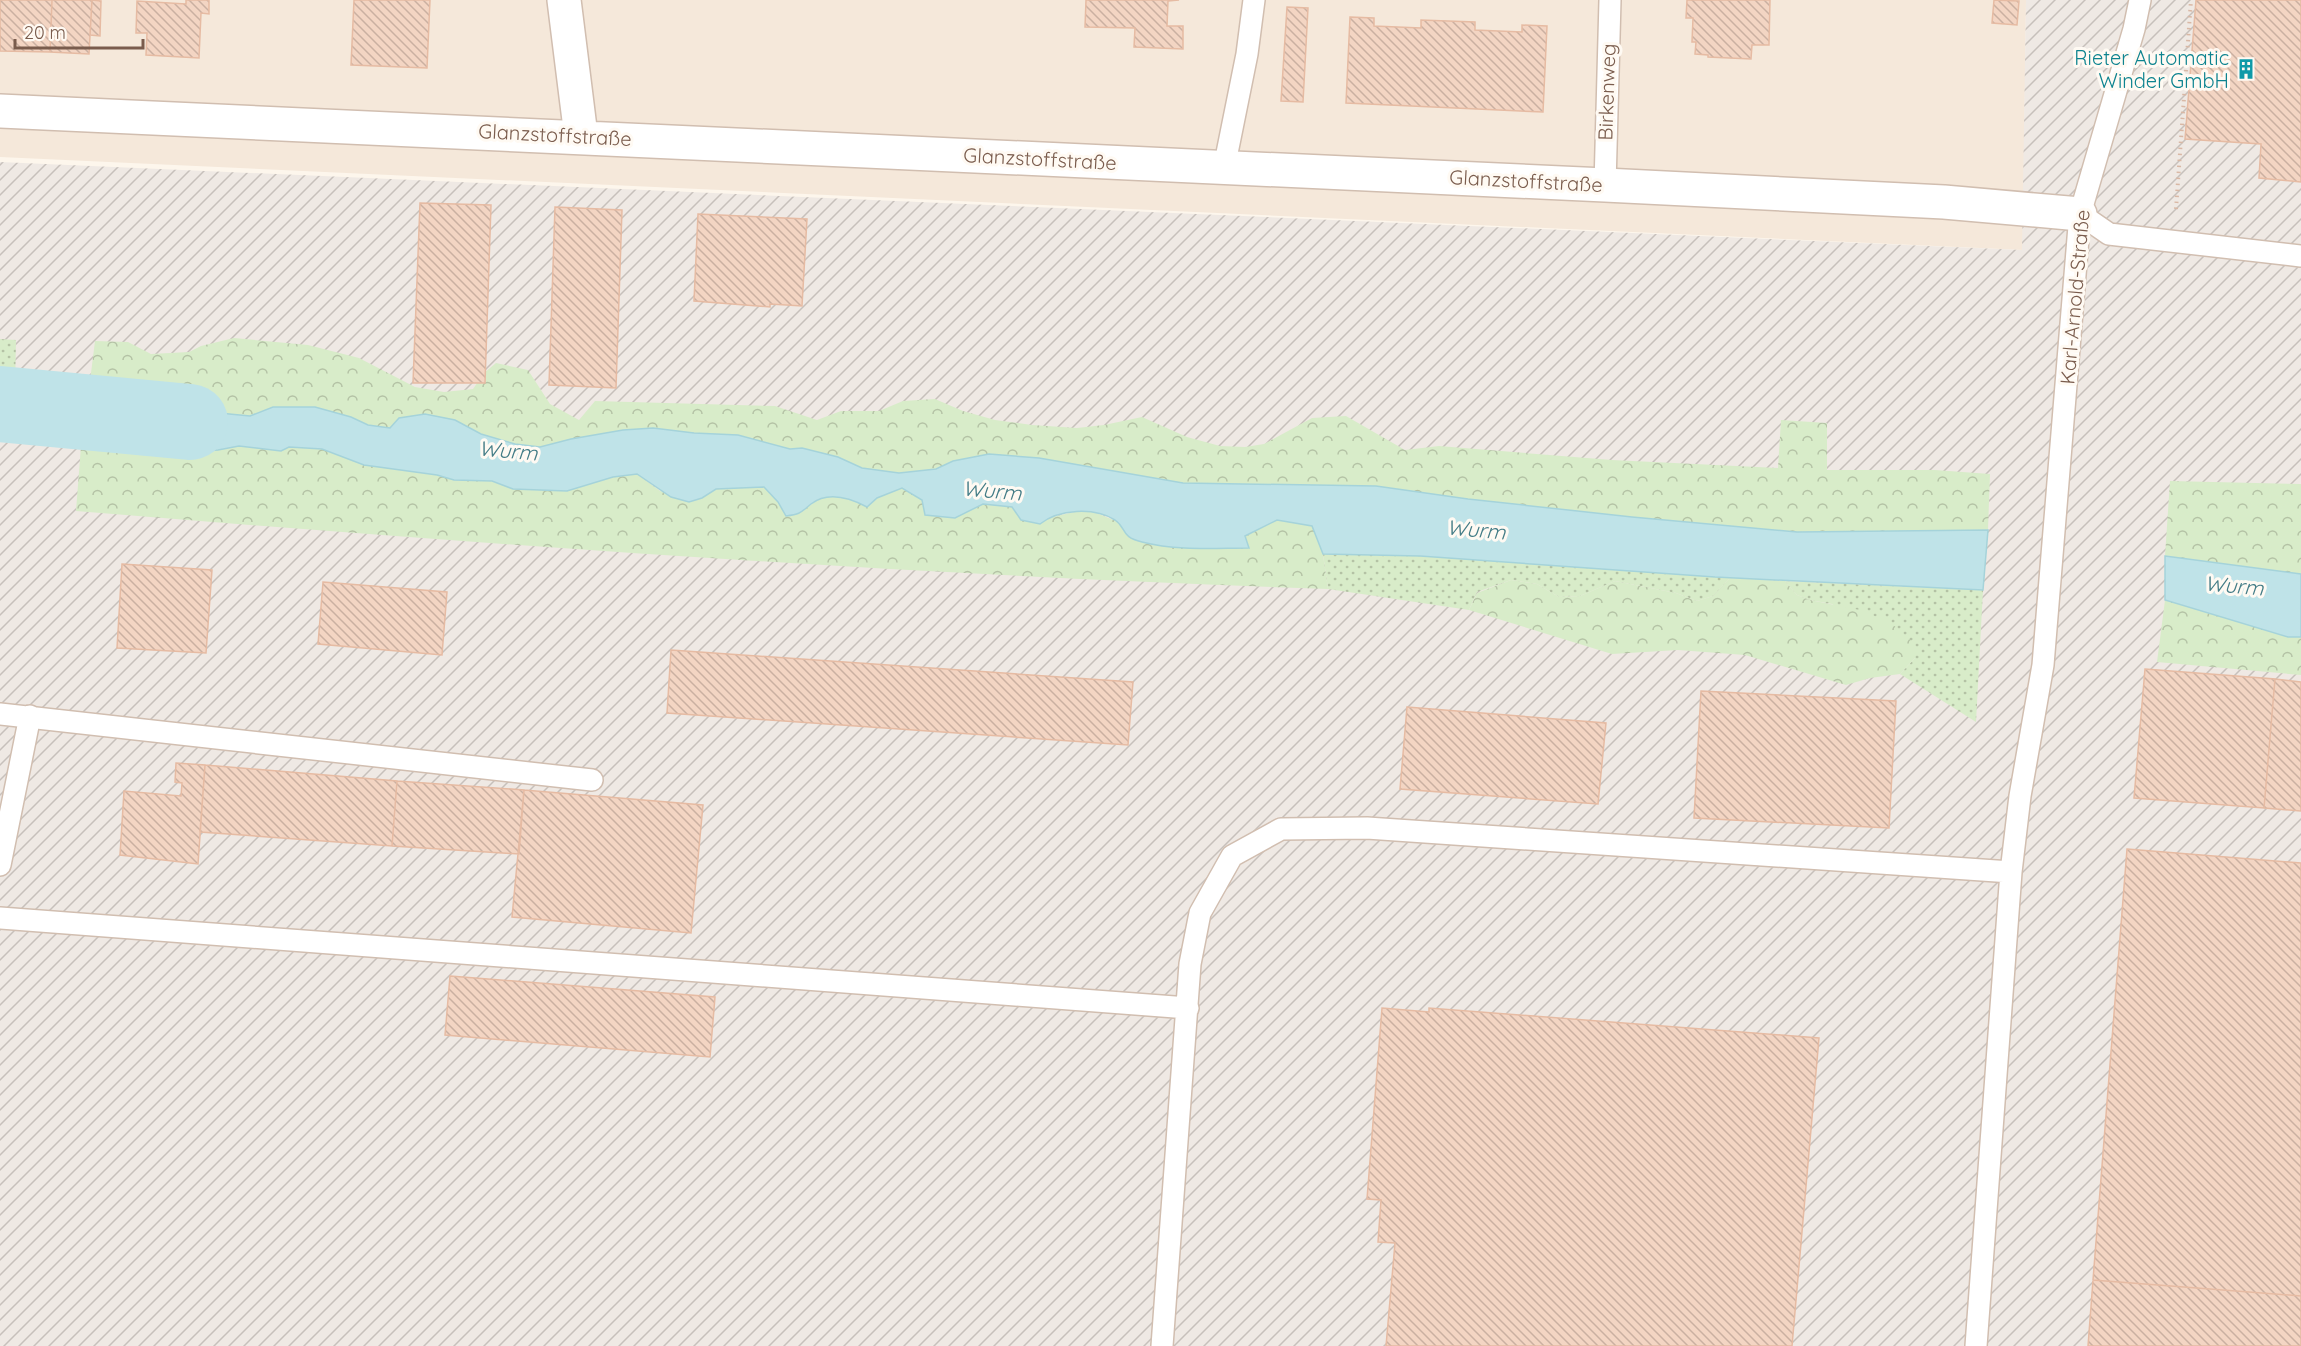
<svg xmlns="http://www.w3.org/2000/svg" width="2301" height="1346" font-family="Quicksand,sans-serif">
<defs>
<pattern id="industrial-furrows" width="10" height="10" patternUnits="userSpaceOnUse" patternTransform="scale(1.5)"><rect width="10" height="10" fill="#efe9e4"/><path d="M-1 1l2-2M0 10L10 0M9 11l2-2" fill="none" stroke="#c7c0bb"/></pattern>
<pattern id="grass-dots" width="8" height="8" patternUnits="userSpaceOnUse" patternTransform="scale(1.5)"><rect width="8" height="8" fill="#d8ecc9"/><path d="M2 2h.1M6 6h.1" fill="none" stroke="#b4c2a5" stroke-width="1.8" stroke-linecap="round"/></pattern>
<pattern id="forest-crowns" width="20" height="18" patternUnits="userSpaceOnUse" patternTransform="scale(1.5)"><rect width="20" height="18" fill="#d8ecc9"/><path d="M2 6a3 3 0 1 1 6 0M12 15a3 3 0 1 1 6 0" fill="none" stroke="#b4c2a5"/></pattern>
<pattern id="building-back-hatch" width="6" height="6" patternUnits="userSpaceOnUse" patternTransform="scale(1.5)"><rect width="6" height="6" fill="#f3d5c3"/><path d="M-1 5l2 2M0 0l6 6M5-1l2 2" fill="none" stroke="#cab0a1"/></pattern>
</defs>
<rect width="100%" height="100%" fill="#fdf6ec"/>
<path fill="#f5e8da" d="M0,0h2026l-3,250 -2023,-93z"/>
<path fill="url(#industrial-furrows)" d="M2026,0h275v574l-136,-18v43l123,38h13v709h-2301v-1184l2022,88z"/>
<path fill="url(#grass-dots)" d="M0,339l16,1 -1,50 -15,-2z
M1323,554l97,2 311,21 -18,19 -16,5 -21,-8 -61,-12 -35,15 -21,1 -22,-13 -26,-4 -34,12 -8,18 -141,-21z
M1785,581l198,9 -7,132 -76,-48 15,-16 -83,-54 -22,-4 -13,-5z"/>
<path fill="url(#forest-crowns)" d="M234,338l74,7 51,13 56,29 29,5 29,-3 11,-16 12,-10 32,7 22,34 29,16 16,-19 180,5 42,14 24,-9h38l24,-10 32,-2 28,12 32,9 37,5 45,3 27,-3 38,-8 45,20 33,9 25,1 19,-3 48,-26 34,-2 59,34 34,-4 173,14 166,8 3,-48 46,3v47h108l55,4 -2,56 -191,2 -165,-15 -164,-18 -92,-13 -193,-3 -144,-25 -49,-4 -37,7 -17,8 -37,4 -37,-5 -24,-11 -36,-9 -12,1 -52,-14 -44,-2 -41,-5 -30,2 -52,9 -31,8 -25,-3 -34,-10 -26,-14 -65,8 -22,-3 -17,-8 -78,-10 -23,9 -31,-3 -17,-5 -24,-18 -32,-2 -35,18 -23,-9 7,-56 33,1 23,12 38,-2 12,-6z
M169,441l26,10 23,-1 21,-4 42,5 8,-4 33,2 42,16 73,10 17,5 38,1 21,8 54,2 46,-14 24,-3 23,17 42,7 14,-9 48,-2 14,15 8,14c15,-2 14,-4 26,-12 16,-13 38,-6 55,3l10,-9 25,-10 53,30 28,-14 29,3 9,13 27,-2 26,-6h20l22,9 133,26 -4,-11 32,-16 36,6 9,22 6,41c-418,-14 -835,-44 -1252,-78l5,-65 29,1z
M2170,481l131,3v90l-136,-18z
M1731,577l54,4 12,14 13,5 50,10 31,13 24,21v14l-15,16 -30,4 -24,7 -101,-30 -67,-5 -66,4 -143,-44 8,-17 34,-13 26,4 22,13 21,-1 35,-15 61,12 21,8 16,-5z
M2165,600l123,37h13v38l-144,-13z"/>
<path fill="#bfe3e8" stroke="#a5d3da" stroke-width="1.5" d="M0,388l15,2 -6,35 -9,-1z
M146,388l33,2 23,18 17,5 31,3 23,-9h42l36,10 17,8 22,3 9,-10 26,-4 30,6 26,14 34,10 25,3 31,-8 52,-9 30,-2 41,5 44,2 52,14 12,-1 36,9 24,11 37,5 37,-4 17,-8 36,-7 50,4 144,25 193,3 92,13 164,18 165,15 191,-2 -5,60 -268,-13 -295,-21 -97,-2 -11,-28 -35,-6 -32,16 4,12c-35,0 -72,3 -107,-6 -22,-5 -15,-14 -27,-22 -21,-13 -56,-11 -75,4l-19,-4 -9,-13 -29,-3 -28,14 -30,-3 -3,-15 -20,-12 -25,10 -10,9c-17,-9 -39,-16 -56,-3 -11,9 -10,10 -25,12l-8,-14 -14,-15 -48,2 -14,9 -13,4 -18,-5 -34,-23 -24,3 -46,14 -54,-2 -21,-8 -38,-1 -17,-5 -73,-10 -42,-16 -33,-2 -8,4 -42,-5 -21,4 -23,1 -26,-10 -59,6 -29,-1 7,-49 23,9z
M2165,556l136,18v63h-13l-123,-37z"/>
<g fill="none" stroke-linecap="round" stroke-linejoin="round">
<path stroke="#bfe3e8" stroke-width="76" d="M0,404l190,18"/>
</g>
<path fill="url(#building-back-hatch)" stroke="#e6bba3" stroke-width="1.5" d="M0,0h52l-2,52 -50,-1z
M52,0h40l-3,54 -39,-2z
M92,0l9,1 -1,35 -10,-1z
M186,0h23v14l-8,-1 -2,45 -53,-3 1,-22h-11l1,-32 49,3z
M354,0h76l-3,68 -76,-3z
M1086,0h93l-11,1 -1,25h16v23l-49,-2 1,-19 -50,-1z
M1687,0h83l-1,45h-17l-1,14 -43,-2v-2l-13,-1 1,-12h-4l1,-24h-7z
M1994,0l25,1 -2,24 -25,-2z
M2196,0h105v182l-42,-4 2,-34 -76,-5z
M1287,7l21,1 -5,94 -22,-1z
M1350,17l24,1v8l47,2v-8l54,2v8l47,2v-7l25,1 -4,86 -197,-9z
M420,203l71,2 -6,178h-72z
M555,207l67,3 -6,178 -67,-3z
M698,214l109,5 -5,87 -32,-2v3l-76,-6z
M122,564l90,6 -6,83 -89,-5z
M323,582l124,10 -5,63 -124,-11z
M671,650l462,32 -5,63 -461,-32z
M2145,669l130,10 -11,129 -130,-10z
M2275,679l26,3v129l-37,-3z
M1701,691l195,10 -7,127 -195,-10z
M1407,707l199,16 -8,81 -198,-15z
M176,763l29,2 -7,99 -78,-9 4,-64 57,5 1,-13 -7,-1z
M205,765l192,16 -5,65 -192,-14z
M397,781l127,9 -5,64 -127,-8z
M524,790l179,15 -12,128 -179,-16z
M2127,849l174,14v433l-208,-16z
M450,976l265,21 -5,60 -265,-22z
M1382,1008l47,4v-4l390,30 -27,308h-406l9,-103 -17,-1 3,-42 -14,-1z
M2093,1280l208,16v50h-213z"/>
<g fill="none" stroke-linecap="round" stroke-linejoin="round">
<g stroke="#d1beb0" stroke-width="24">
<path id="service" d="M1224,168l23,-114 7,-54
M1605,185l5,-185
M2080,214l29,20 192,22
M0,714l592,66
M0,865l30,-149
M0,918l1188,90
M1162,1346l28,-382 10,-51 32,-57 49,-27 86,-1 644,44
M1976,1346l35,-474 9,-76 23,-131 37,-451 54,-185 6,-29"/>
</g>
<g stroke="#d1beb0" stroke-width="36">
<path id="minor" d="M564,0l17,136
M0,111l1605,74 339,17 136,12"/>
</g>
<path stroke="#d9b8a5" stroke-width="4" stroke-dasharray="1.5 4.5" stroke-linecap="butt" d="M2176,209l15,-209"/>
<use href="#service" stroke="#fff" stroke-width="21"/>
<use href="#minor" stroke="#fff" stroke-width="33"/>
</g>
<defs>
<g id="building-bare" transform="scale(1.62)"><path d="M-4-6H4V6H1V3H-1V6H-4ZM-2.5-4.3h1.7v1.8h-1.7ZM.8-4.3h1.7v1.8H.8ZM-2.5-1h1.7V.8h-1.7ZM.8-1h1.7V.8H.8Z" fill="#0f9aa8" stroke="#fffaf3" stroke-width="2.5" paint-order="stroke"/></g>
</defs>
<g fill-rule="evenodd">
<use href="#building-bare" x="2246" y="69"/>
</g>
<g text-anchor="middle" stroke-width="6" stroke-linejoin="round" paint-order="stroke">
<g font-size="20" fill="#0d838f" stroke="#fffaf3" text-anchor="end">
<text x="2229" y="65">Rieter Automatic<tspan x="2229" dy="23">Winder GmbH</tspan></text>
</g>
<g font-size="20" fill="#7a5c4d" stroke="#fffaf3">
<text transform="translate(1607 92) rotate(-88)" y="7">Birkenweg</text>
<text transform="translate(555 135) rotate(3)" y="7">Glanzstoffstraße</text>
<text transform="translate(1040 159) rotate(3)" y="7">Glanzstoffstraße</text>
<text transform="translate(1526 181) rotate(3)" y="7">Glanzstoffstraße</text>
<text transform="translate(2075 297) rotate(-85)" y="7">Karl-Arnold-Straße</text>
</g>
<g font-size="21" font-style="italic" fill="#437c86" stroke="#fffaf3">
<text transform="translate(508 451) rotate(5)" y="7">Wurm</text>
<text transform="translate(992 491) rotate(5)" y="7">Wurm</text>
<text transform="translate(1476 530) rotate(5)" y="7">Wurm</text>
<text transform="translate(2234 586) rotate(5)" y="7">Wurm</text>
</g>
</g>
<path d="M15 39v9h128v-9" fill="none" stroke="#7a5c4d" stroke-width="3"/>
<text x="24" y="39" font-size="18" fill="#7a5c4d" stroke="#fffaf3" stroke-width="4.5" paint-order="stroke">20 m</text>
</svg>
